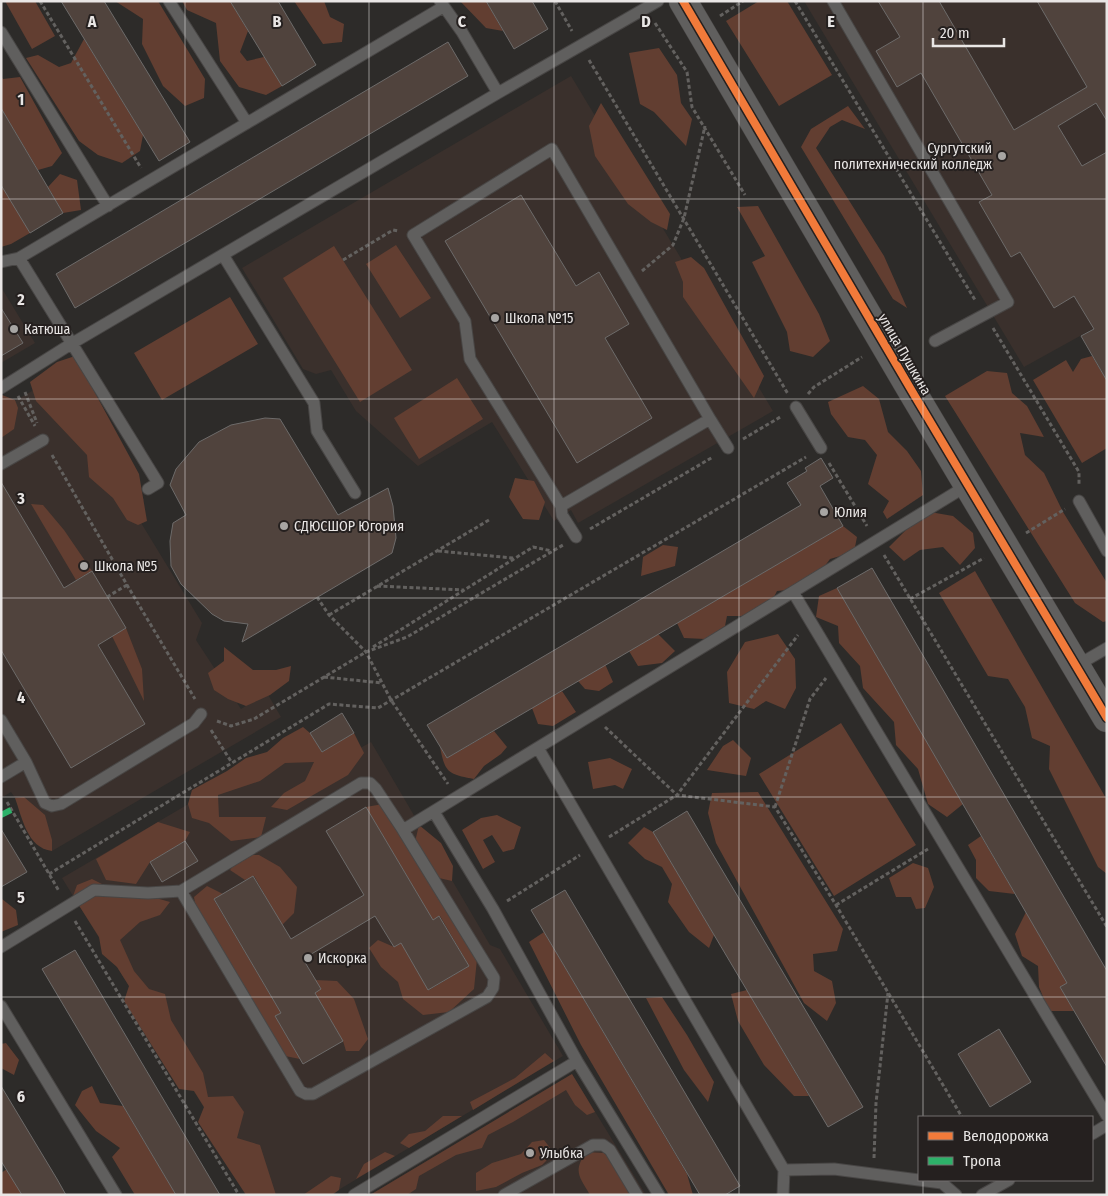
<svg xmlns="http://www.w3.org/2000/svg" width="1108" height="1196" font-family="'Fira Sans Condensed',sans-serif">
<rect width="100%" height="100%" fill="#2d2b29"/>
<path fill="#3a302c" d="M804,1h303v320l-83,46z
M571,76l202,335 -195,112 -7,-13 -17,11 -62,-99 -74,44 -62,-55 -25,-41 -15,4 -13,-5 -61,-101z
M1,287l34,56 -34,20z
M68,370l76,130 -12,8 70,115 -6,17 45,69 26,-16 14,24 -229,134 -41,-59 -10,6v-389z
M310,733l20,32 41,-23 119,203 10,4 63,107 -233,139h-72l-196,-317z
M572,1074l74,121h-276z"/>
<path fill="#623e31" d="M5,1h30l20,35 -23,13z
M115,1h43l47,78 -1,19 -19,8 -22,-20 -21,-42 1,-25z
M182,1h48l18,30 -8,21 7,9 17,-4 18,29 -16,9 -27,-8 -19,-26 -4,-38 -29,-13z
M294,1h30l6,16 14,7 -2,18 -19,2z
M460,1h26l17,30 -17,-3z
M759,1h28l45,74 -53,31 -53,-85z
M84,39l59,96 -3,16 -18,12 -24,-8 -19,-14 -53,-83 12,-3 21,12 12,-4z
M659,48l18,27 4,28 11,16 -6,27 -32,-34 -14,-8 -11,-51z
M1,76l2,3 17,-2 42,76 -10,13 -14,4 -37,-62z
M601,103l69,111 -3,16 -16,-8 -23,-18 -33,-48 -6,-30z
M848,106l17,23 -23,-9 -12,7 -14,21 68,108 23,52 -14,-9 -92,-152 10,-18z
M60,174l17,6 4,30 -18,3 -15,-26z
M2,185l28,48 -19,11 -10,3z
M758,206l61,108 11,27 -17,16 -23,-6 -3,-19 -35,-70 13,-6 -28,-49z
M396,245l35,53 -31,20 -34,-54z
M334,246l78,124 -52,32 -77,-124z
M691,257l13,11 60,108 -10,22 -71,-101v-15l-8,-20z
M230,297l28,47 -96,56 -28,-47z
M75,356l64,118 8,47 -9,4 -11,-5 -14,-22 -24,-21 -2,-22 -51,-54 -6,-19 27,-20z
M1092,356l15,25v67l-25,15 -49,-83 33,-20 7,12 8,-13z
M987,371l20,2 5,20 15,13 17,31 -24,-4 5,22 19,18 19,39 44,71v38l-4,1 -28,-19 -130,-207z
M457,378l26,41 -64,40 -25,-41z
M863,386l16,13 9,33 19,19 14,20 2,24 -36,24 -4,-7 6,-11 -21,-17 9,-29 -12,-15 -17,-3 -17,-23 -3,-12z
M2,395l13,5 3,8 -4,21 -13,9z
M515,478l19,3 11,21 -6,18 -16,-1 -14,-22z
M31,504l12,1 21,25 28,41 -16,9z
M930,512l23,4 20,17 2,15 -15,17 -17,-18 -23,3 -16,11 -15,-14 17,-17z
M843,526l14,11 -3,15 -24,7 -8,11 -23,19 -22,2 -6,12 -24,13h-20l-2,10 -20,13 -21,-1 -7,-15z
M663,545l15,2 -3,19 -34,10 2,-19z
M975,571l132,229v74l-9,-7 -49,-98 1,-23 -18,-8 -7,-31 -17,-28 -20,-3 -49,-83z
M837,588l126,216 -16,13 -19,-13 -10,-35 -22,-24 -2,-23 -31,-34 -3,-22 -21,-23 -1,-17 -22,-9 3,-21z
M126,628l16,41 2,32 -32,-65z
M658,634l17,17 -13,12 -24,3 -9,-15z
M778,634l17,25 1,29 -11,21 -19,-8 -12,8 -25,-6 -2,-31 18,-30z
M224,647l29,23h23l15,-4 -2,15 -19,14 -24,11 -18,-7 -14,-9 -6,-17 16,-12z
M605,664l8,18 -14,9 -14,-2 -7,-8z
M562,691l14,21 -23,14 -15,-2 -6,-16z
M841,723l75,122 -82,51 -75,-122z
M303,727l7,6 12,19 32,-19 10,20 -16,22 -61,35 -16,-3 13,-14 21,-12 9,-19 -29,1 -25,18 -42,14 1,22h47l-5,20 -30,4 -22,-18 -17,-5 -4,-14 4,-14 35,-19 19,-13 21,-6 16,-14z
M494,731l13,16 -6,7 -17,12 -10,13c-26,-5 -29,-6 -34,-32l7,11z
M733,740l18,18 -5,18 -39,-6 16,-24z
M610,758l22,11 -9,20 -8,-4 -22,4 -5,-27z
M758,792l85,137 -6,22 -24,3 1,17 18,10 4,22 -9,18 -23,-18 -88,-160 -8,-30 4,-20z
M24,797l21,18 7,25v11c-25,-3 -30,-34 -37,-53z
M383,804l32,38 4,-17 22,18 12,23 -1,15 -13,-3 38,81 -3,30 -25,23 -26,3 -20,-16 -5,-17 -17,-15 -12,-19 9,-8 16,7 7,-4 28,47 40,-24 -29,-50 -7,4 -67,-113z
M497,815l24,12 -7,22 -11,3 -11,-17 -9,5 12,22 -12,7 -21,-39 19,-12z
M158,822l32,10 -5,9 -35,21 -14,22 -30,-4 -10,-21z
M644,827l9,5 61,103 -5,13 -20,-16 -21,-30 4,-18 -10,-17 -17,-8 -17,-16z
M981,836l34,58 -26,-3 -13,-13v-18l-8,-15z
M241,855h18l21,12 17,20 -3,26 -12,12 -28,-49 -9,4 -15,-10z
M913,863l15,5 6,19 -9,21 -9,1 -5,-12h-15l-7,-19z
M92,879l24,12 19,1 35,10 -10,13 -20,7 -20,18 14,31 15,18 16,5 6,26 32,53 5,24 25,-1 11,16 -7,26 23,7 16,50h-30l-48,-73 6,-15 -10,-16 -15,-2 -55,-88 5,-15 -12,-19 -15,-13 -3,-17 -26,-41 4,-11z
M207,886l16,8 -9,6 67,113 -6,3 25,43 -15,-3 -87,-135 -4,-24z
M2,899l14,11 2,15 -17,7z
M1026,912l41,71 -7,4 14,24h-25l-10,-24 -1,-21 -16,-10 -7,-22z
M544,932l143,242 6,21h-24l-88,-150 -52,-103z
M315,980l22,1 17,18 14,40 -9,12h-13l-3,-10 -28,-48z
M747,990l62,106h-15l-30,-31 -26,-44 -7,-27z
M662,997l25,38 27,47 -6,20 -24,-32 -38,-72z
M6,1043l13,17 -5,15 -13,-7v-24z
M545,1053l9,8 -81,49 -3,-8 45,-24z
M572,1074l23,38 -8,3 -12,-10 -9,-15 -53,32 -25,13 -6,13 -26,7 -37,21 -3,13 -9,6h-37z
M92,1086l8,17 23,3 53,89h-41l-23,-38 8,-9 -24,-17 -21,-26 7,-14z
M443,1116h19l-53,32 -9,-5 9,-9 16,-3z
M544,1140l10,13 -12,12 -20,8 -26,14 -20,4v-18l16,-10 29,-9 11,-12z
M385,1152l10,4 -39,23 8,-15z
M586,1152l18,1 16,16 15,26h-45c-11,-19 -17,-23 -4,-43z
M7,1169l15,26h-21v-22z
M331,1176l10,2 -2,12 -7,5h-29z"/>
<path fill="#50433d" stroke="#6d6b6a" d="M61,1h43l86,141 -31,19z
M230,1h48l38,64 -34,21z
M486,1h46l16,28 -34,20z
M878,1h61l75,129 73,-43 -50,-86h70v120l-11,-18 -38,23 24,40 25,-14v229l-26,-45 13,-7 -20,-33 -20,12 -34,-56 -9,5 -32,-55 13,-7 -71,-122 -24,14 -21,-36 24,-14z
M448,42l20,34 -393,232 -19,-34z
M1,108l62,105 -33,20 -29,-48z
M521,195l55,91 23,-14 30,52 -24,14 47,80 -75,45 -132,-222z
M1,308l22,35 -22,13z
M265,418l15,1 58,96 50,-27 5,18 3,32 -4,15 -150,89 6,-18 -24,-3 -12,-7 -31,-30 -10,-18 -1,-25 3,-18 13,-8 -16,-30 6,-16 23,-27 32,-17z
M821,458l12,20 -13,8 23,40 -396,232 -20,-33 374,-220 -14,-22 20,-12 -2,-3z
M1,482l63,106 28,-17 34,57 -28,17 47,79 -74,44 -70,-118z
M872,568l235,403v96l-47,-80 7,-4 -230,-395z
M342,713l12,20 -32,19 -12,-19z
M366,807l67,113 6,-4 30,50 -41,24 -27,-47 -7,4 -19,-31 -72,43 18,30 -6,4 28,48 -40,23 -28,-48 6,-3 -67,-114 39,-23 38,63 73,-44 -38,-64z
M687,811l176,296 -35,20 -175,-295z
M1,829l26,43 -26,15z
M185,841l13,20 -36,21 -12,-20z
M565,890l175,296 -15,9h-25l-169,-285z
M75,950l145,245h-44l-134,-226z
M999,1029l32,53 -41,25 -32,-53z
M1,1086l56,93 9,16h-44l-21,-34z"/>
<g fill="none" stroke-linecap="round" stroke-linejoin="round">
<g stroke="#484645" stroke-width="13">
<path id="service" d="M169,1l78,122
M440,1l22,31 36,61
M833,1l175,301 -73,39
M1,32l107,174
M223,255l91,148 3,28 38,62
M19,258l139,225 -10,6
M1,262l18,-4 424,-251
M1,388l70,-44 427,-251 160,-92
M796,407l25,41
M710,419l18,29
M1,464l42,-24
M1079,501l28,50
M561,506l-91,-147 -5,-38 -52,-86 139,-86 158,270 -149,87 1,9 14,22
M793,592l314,524
M1076,666l31,-18
M1,720l25,42 19,41 7,3 9,-2 133,-81 7,-9
M538,748l246,422 -1,25
M1,777l25,-15
M361,783h9l6,6 27,41 91,148 -1,10 -6,9 -174,97h-7l-6,-3 -119,-200z
M434,812l59,97 84,152 82,134
M403,830l565,-345
M1,947l93,-57 54,3 33,-2
M1,1006l115,189
M1092,1134l15,-9
M784,1170l50,-1 108,14 14,12
M354,1195l223,-134
M504,1195l89,-50h10l7,5 27,45
M982,1195l27,-15"/>
</g>
<g stroke="#484645" stroke-width="29">
<path id="tertiary" d="M683,1l233,397 191,320"/>
</g>
<path stroke="#63615f" stroke-width="3" stroke-dasharray="4 2.5" stroke-linecap="butt" d="M40,1l101,167
M555,1l17,30
M795,1l180,299
M720,16l23,-15
M655,23l32,49 5,35 53,88
M589,60l199,334
M343,260l50,-30 5,1
M642,271l31,-26 11,-27 21,-92
M993,328l86,144v14
M25,392l12,31
M808,394l6,-7 48,-30
M18,396l17,30
M743,439l39,-23
M52,455l75,130 68,114
M829,463l38,63
M590,529l123,-72
M1026,533l39,-24
M438,551l75,7
M884,555l223,372
M377,586l87,4
M107,597l20,-12
M317,597l12,18 37,37 25,48 57,84
M910,599l74,-41
M329,615l160,-95
M373,647l160,-100 19,4
M324,677l58,6
M217,721l14,5 23,-7 112,-67 41,-15 156,-92
M605,727l72,68 98,12 61,98 126,212
M211,730l21,33
M7,802l52,89
M775,807l35,-108 16,-21
M609,837l68,-42 121,-160
M49,874l280,-170 49,4 428,-251
M507,901l73,-46
M836,905l92,-56
M75,921l164,274
M874,1158l2,-55 12,-110"/>
<use href="#service" stroke="#605f5e" stroke-width="11"/>
<use href="#tertiary" stroke="#605f5e" stroke-width="28"/>
<path stroke="#2db169" stroke-width="6" stroke-dasharray="12 6" stroke-linecap="butt" d="M1,815l10,-5"/>
<g stroke="#25201f" stroke-width="11">
<path id="cycleway" d="M683,1l233,397 191,320"/>
</g>
<use href="#cycleway" stroke="#f17a3a" stroke-width="8"/>
</g>
<path fill="none" stroke="#e9e6e5" stroke-width="1" stroke-opacity="0.55" d="M185,1v1194M369,1v1194M554,1v1194M739,1v1194M923,1v1116M1,199h1106M1,399h1106M1,598h1106M1,797h1106M1,997h1106M923,1180v15"/>
<g fill="#a7a5a3" stroke="#25201f" stroke-width="2">
<circle cx="1002" cy="156" r="5"/>
<circle cx="495" cy="318" r="5"/>
<circle cx="14" cy="329" r="5"/>
<circle cx="824" cy="512" r="5"/>
<circle cx="284" cy="526" r="5"/>
<circle cx="84" cy="566" r="5"/>
<circle cx="308" cy="958" r="5"/>
<circle cx="530" cy="1153" r="5"/>
</g>
<g text-anchor="middle" stroke-width="4" stroke-linejoin="round" paint-order="stroke">
<g font-size="14" fill="#e9e6e5" stroke="#25201f" text-anchor="start">
<text x="992" y="153" text-anchor="end">Сургутский<tspan x="992" dy="16">политехнический колледж</tspan></text>
<text x="505" y="323">Школа №15</text>
<text x="24" y="334">Катюша</text>
<text x="834" y="517">Юлия</text>
<text x="294" y="531">СДЮСШОР Югория</text>
<text x="94" y="571">Школа №5</text>
<text x="318" y="963">Искорка</text>
<text x="540" y="1158">Улыбка</text>
</g>
<g font-size="14" fill="#e9e6e5" stroke="#25201f">
<text transform="translate(905 354) rotate(60)" y="5">улица Пушкина</text>
</g>
</g>
<g font-size="16" text-anchor="middle" font-weight="bold" fill="#e9e6e5" stroke="#25201f" stroke-width="4" stroke-linejoin="round" paint-order="stroke">
<text x="92" y="27">A</text>
<text x="277" y="27">B</text>
<text x="462" y="27">C</text>
<text x="646" y="27">D</text>
<text x="831" y="27">E</text>
<text x="21" y="105">1</text>
<text x="21" y="305">2</text>
<text x="21" y="504">3</text>
<text x="21" y="703">4</text>
<text x="21" y="903">5</text>
<text x="21" y="1102">6</text>
</g>
<rect width="1108" height="1196" fill="none" stroke="#e9e6e5" stroke-width="5"/>
<rect x="918" y="1116" width="175" height="65" fill="#25201f" stroke="#736f6e"/>
<rect x="928" y="1132" width="25" height="8" fill="#f17a3a" stroke="#736f6e"/>
<text x="963" y="1141" font-size="15" fill="#e9e6e5">Велодорожка</text>
<rect x="928" y="1157" width="25" height="8" fill="#2db169" stroke="#736f6e"/>
<text x="963" y="1166" font-size="15" fill="#e9e6e5">Тропа</text>
<path d="M933 38v8h71v-8" fill="none" stroke="#e9e6e5" stroke-width="2.5"/>
<text x="940" y="38" font-size="15" fill="#e9e6e5" stroke="#25201f" stroke-width="4" paint-order="stroke">20 m</text>
</svg>
